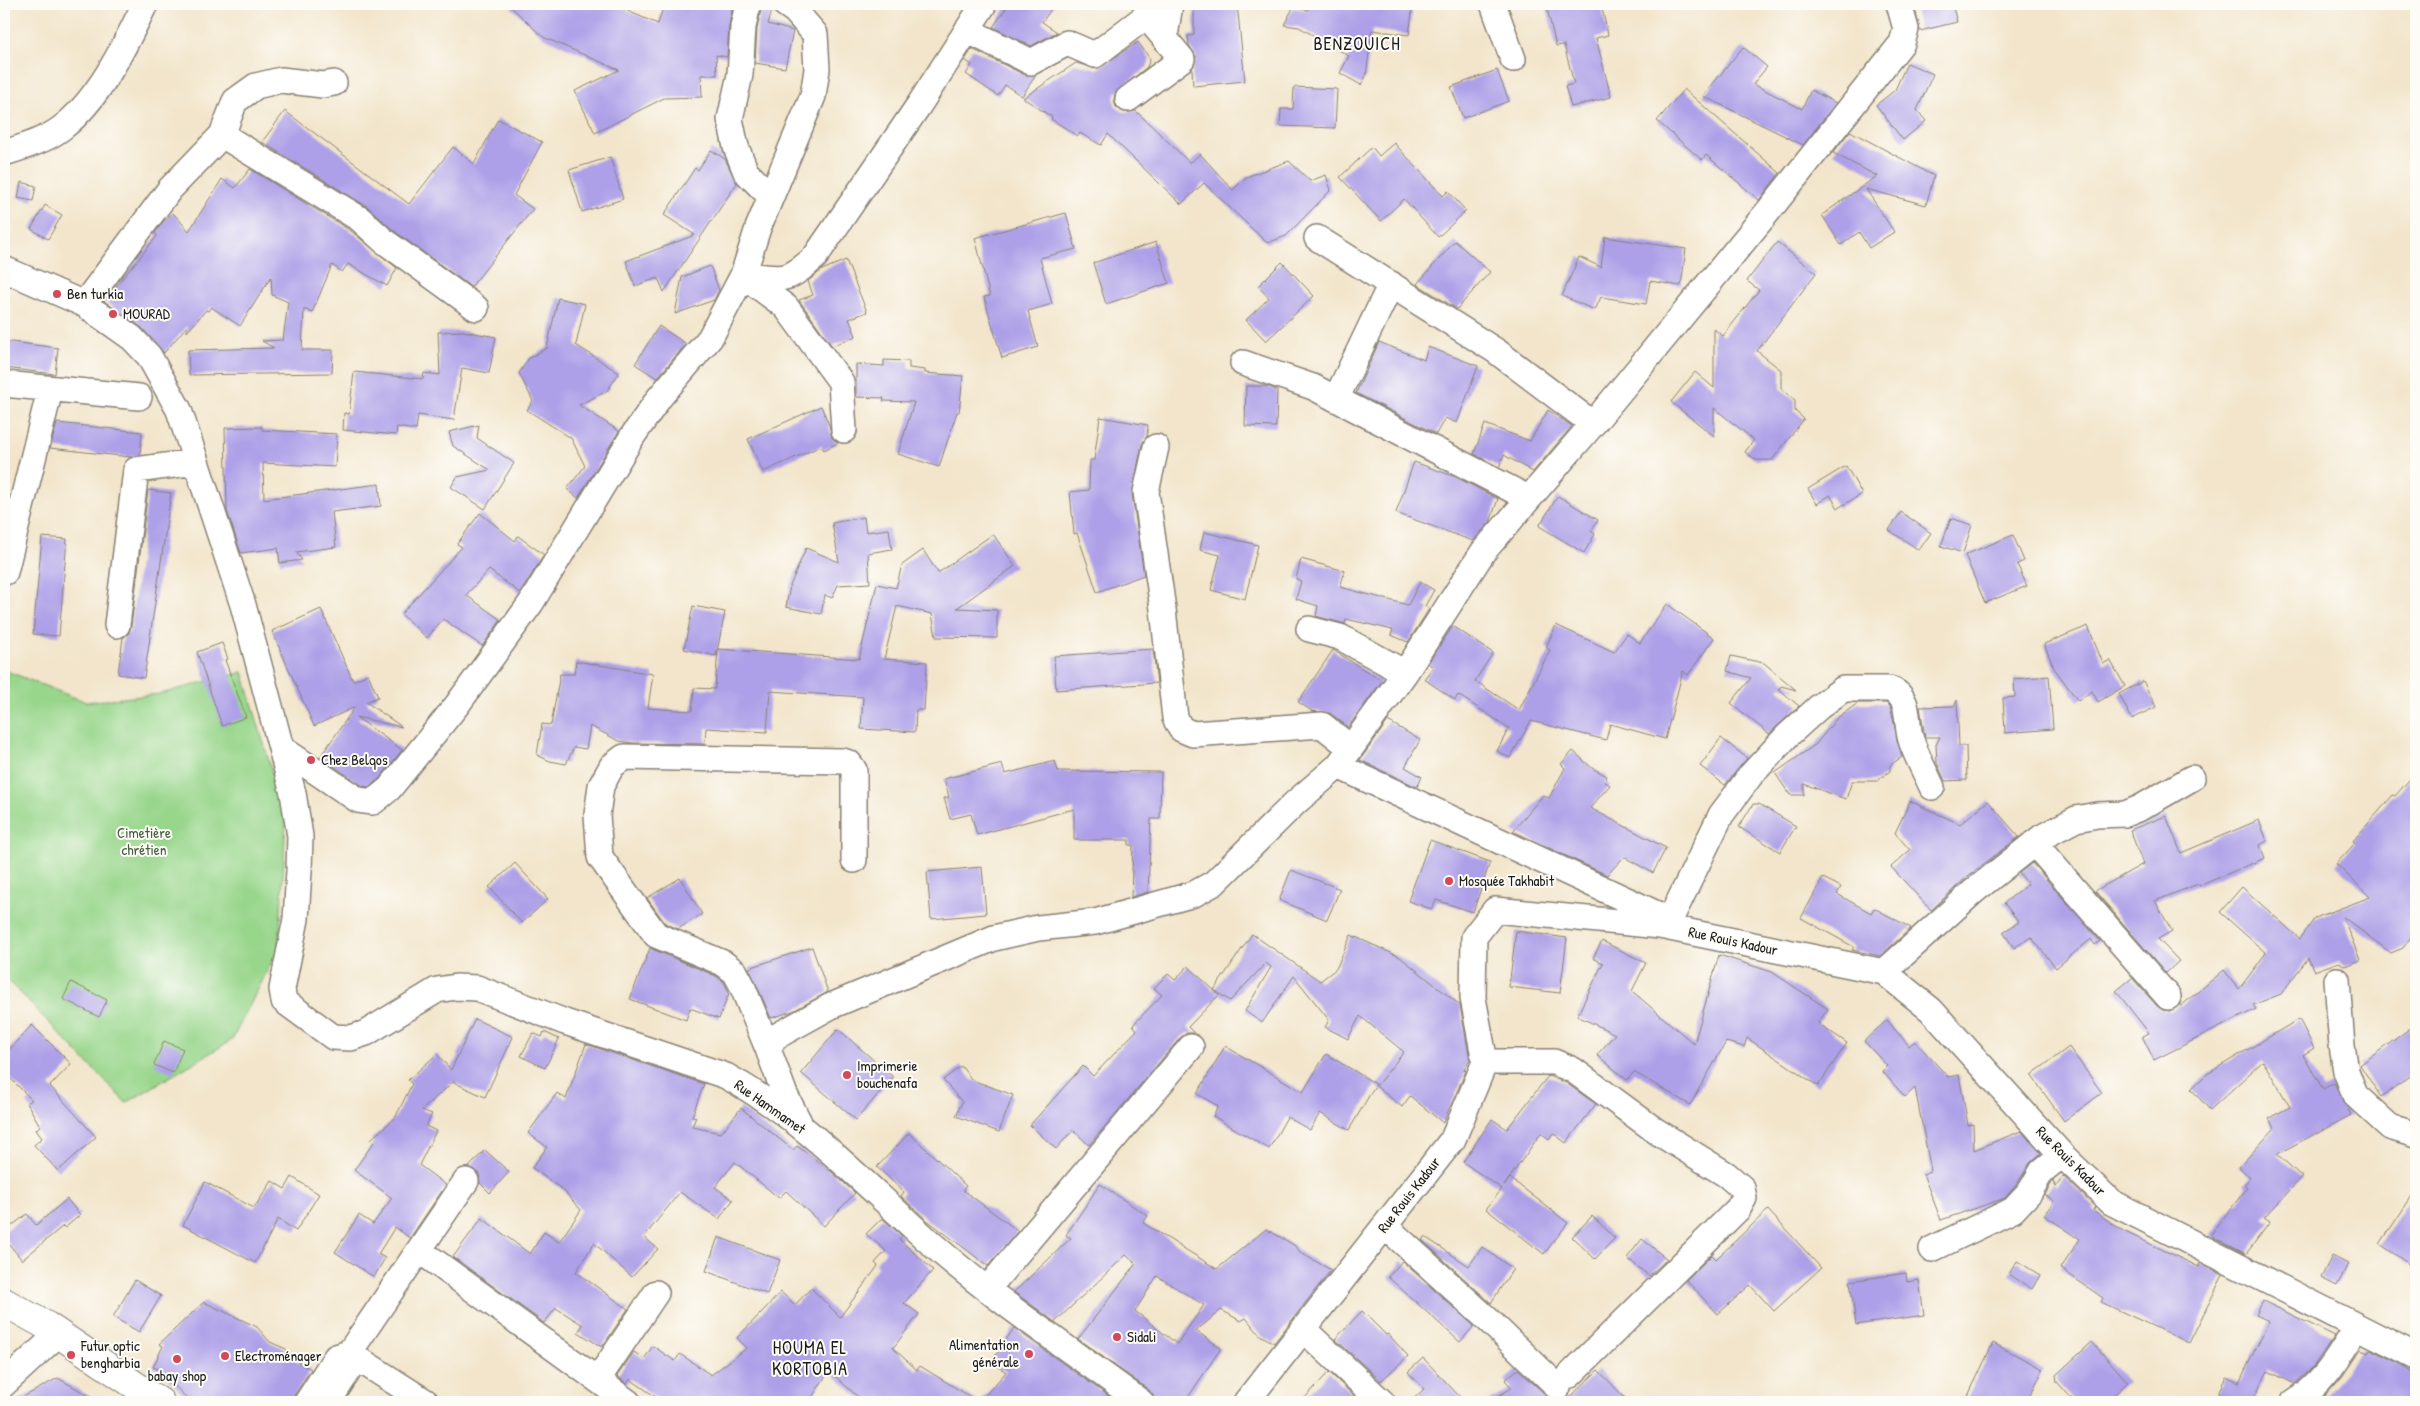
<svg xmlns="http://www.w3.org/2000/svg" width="2420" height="1406" font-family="'Patrick Hand',sans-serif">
<rect width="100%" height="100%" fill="#fdfcf7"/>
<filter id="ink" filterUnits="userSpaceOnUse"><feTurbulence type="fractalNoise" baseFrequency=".02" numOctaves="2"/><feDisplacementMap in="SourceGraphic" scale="10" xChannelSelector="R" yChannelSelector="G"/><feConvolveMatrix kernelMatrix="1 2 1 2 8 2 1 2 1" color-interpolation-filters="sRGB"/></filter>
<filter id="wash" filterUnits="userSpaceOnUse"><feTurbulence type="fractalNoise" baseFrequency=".0096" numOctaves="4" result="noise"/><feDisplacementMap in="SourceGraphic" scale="20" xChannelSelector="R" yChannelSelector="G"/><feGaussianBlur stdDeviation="1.12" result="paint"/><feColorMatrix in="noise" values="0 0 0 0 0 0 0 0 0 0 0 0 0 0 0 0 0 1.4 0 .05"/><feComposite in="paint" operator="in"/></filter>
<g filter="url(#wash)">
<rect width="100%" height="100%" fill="#f2e5cb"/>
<path fill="#98d68b" stroke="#5a7954" d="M4,670l82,32 74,-8 83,-22 43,148 -7,128 -47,92 -106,63 -122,-127z"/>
<g id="blocks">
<path fill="#ada0e8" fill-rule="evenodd" d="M508,4h103l47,20 6,-20h69l-4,22 -2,31 -11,-2 1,20h-16l1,22 -38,1 -69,35 -20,-42 44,-21 -76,-33z
M762,4h9l1,6 -4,14 25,7 -8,37 -30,-5 2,-34z
M1009,4h46l-13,18 15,10 -26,14 -38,-19z
M1194,4h43l8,77 -52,5 -1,-17 4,-12 -7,-12 -1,-9 6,-1z
M1311,4h102l-4,31 -37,-5 -6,46 -5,9 -21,-12 9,-17 -50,-29 -15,-2 9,-17 15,2z
M1546,4h55l7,31 -12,3 15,59 -40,10 -6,-21 9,-2 -10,-39 -8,1z
M1914,4h38l5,18 -37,9z
M1138,42l12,17 -3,8 -32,26 -1,7 2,7 7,5 13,-1 54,52 10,-9 33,36 13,-13 43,-16 21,20 16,-6 5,15 -45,46 -19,7 -63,-60 -23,21 -73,-70 -7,11 -21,-12 -2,3 -27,-17 1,-2 -29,-19 53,-35 21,6z
M1743,47l24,20 -14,17 49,25 9,-19 25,13 -33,42 -100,-49z
M972,49l53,26h11l-14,21 -17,-11 -7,11 -32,-22 6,-9 -7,-5z
M1907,63l26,11 -16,36 9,11 -23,19 -27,-35 19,-15z
M1497,70l12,31 -46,17 -12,-31z
M1294,87l43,2 -2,39 -55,-2 1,-17h12z
M1684,89l96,84 -21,27 -53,-45 -4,5 -45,-39z
M285,111l124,93 44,-57 21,17 24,-45 44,23 -28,53 19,14 -62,78 -78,-57 -25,-23 -106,-65z
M1850,131l84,45 -8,29 -60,-16 28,43 -25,16 -10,-16 -18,13 -19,-30 55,-39 -44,-23z
M1394,143l49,53 5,-5 18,20 -28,26 -34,-38 -23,22 -41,-44 32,-30 7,9z
M711,150l14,9 12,24 -73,109 -6,-14 -23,8 -9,-25 69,-26 -31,-20 31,-47 3,2z
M610,157l13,42 -41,13 -13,-42z
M250,169l101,62 46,37 -10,18 -39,-22 -6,8 -10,-7 -20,48 -8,-4 -2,41h31l-1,23 -143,2 -1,-25 86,-2 -12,-7 21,-1 5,-38 -16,-7 -1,-18 -31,49 -29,-19 -3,4 -2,-1 -19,22v-6l-23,27 -22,-25 -38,-27 53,-65 -2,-3 7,-10 11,-10 16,18 33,-52 13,9z
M21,182l15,4 -3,15 -15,-3z
M45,205l17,10 -14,24 -17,-10z
M1066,213l10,36 -36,9 12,46 -24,7 10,36 -36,11 -18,-61 6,-1 -15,-58z
M1605,237l81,12 -5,37 -31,-5 -4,23 -45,-7 -6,13 -33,-14 17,-39 22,10z
M1455,241l35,31 -33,37 -40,-25z
M1156,242l13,41 -63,21 -13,-41z
M1777,242l39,31 -59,78 24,19v19l14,11v11l9,8 -32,41h-16l-11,-8 9,-12 -40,-32v28l-43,-34 24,-30 19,16v-59l9,7 36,-46 -12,-9z
M846,260l21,52 -18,7 7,17 -24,10 -33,-46 14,-5 -5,-14 14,-11z
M1282,262l32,34 -48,45 -20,-21 23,-22 -11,-12z
M710,266l9,24 -5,10 -39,14 7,-37z
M558,298l27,6 -9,41 43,28 -12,18 -28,14 40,26 -41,67 -11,-9 18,-23 -14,-28 -44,-28 6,-9 -14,-28 10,-15 18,-10z
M659,326l27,18 -29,34 -22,-14z
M463,331l33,6 -7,36 -27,-5 -8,52 -36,-5 -2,15 -19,-3 -1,8 -53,-5 1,-17 5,1 5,-42 69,7 1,-6 16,2 -2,-43z
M4,341l54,7 -3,26 -51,-6z
M1379,342l45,18 4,-13 50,19 -21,57 -12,-5 -9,16 -80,-41z
M884,360l25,1v7l16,2v3l38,3 -4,36h-2l-18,55 -41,-13 16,-52 -31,-1 1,-3 -28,-1v-33l28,2z
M1246,386h21l10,4 -1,37 -31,-1z
M821,406l8,19 3,13 6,5 -14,7 -3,-4 -58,26 -15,-33z
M1548,410l24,16 -39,46 -29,-17 -5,12 -25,-13 11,-30 45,17z
M1100,417l48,8 -1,11 -5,8 -10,50 12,81 -47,17 -20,-59 -3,1 -4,-42 19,-2 1,-30h4z
M57,423l85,9 -2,23 -10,2 -80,-9z
M479,425l-2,13 37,25 -29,46 -34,-22 6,-10 33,-7 -37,-24 -4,-14z
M262,427v3l75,4 -2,33 -72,-4 1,36 115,-15 2,22 -49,6 4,35 -40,5 6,8 -22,3 -2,-15 -37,5 -14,-42 -2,-83z
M1414,462l42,15 42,22 -8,23 -17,19 -77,-28z
M1846,466l16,28 -24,14 -8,-13 -13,9 -9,-15z
M148,490l23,3 -27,185 -26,-4 5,-36 6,-5 2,-6z
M1558,496l40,24 -7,11 4,3 -11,19 -45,-27z
M1901,512l30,21 -12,17 -30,-20z
M480,513l35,28 3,-5 26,19 -24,38 -31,-23 -23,25 35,25 -19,26 -39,-27 -16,19 -26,-24 61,-67 -5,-3z
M864,517l2,15 23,-3 3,20 -24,4 2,30 -32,2 -6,13 -7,-3 -4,19 -35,-7 4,-21 16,-38 33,14 -7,-39z
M1951,518l21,7 -9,28 -22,-7z
M1204,532l54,13 -13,54 -34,-9 9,-35 -20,-5z
M993,534l22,32 -58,42 40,2v28l-61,-1 -4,-23 -35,-8 -13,53 43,3 -3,48h-8l-1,22 -54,-3 2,-32 -93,-6 -3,41 -61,-4 -1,16 -72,-1 -14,-2 -29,-15 -4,23 -12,-2 -8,17 -16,-3 -13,-6 5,-31 9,1 9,-51h14l2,-13 77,13 -5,34 44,3 2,-23 21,1 3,-40 141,10 18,-75 19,4 6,-23 21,-15 15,23z
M2013,535l11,26 -7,3 10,22 -42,17 -20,-48z
M42,537l25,2 -8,97 -26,-2z
M1301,559l44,12 -5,16 68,18 12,-23 14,8 -9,16 4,3 -21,33 -17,-7 2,-5 -47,-11 -1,5 -29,-8 2,-10 -22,-7 5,-18 -5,-2z
M1667,604l47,34 -26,37 -5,-4 -18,68 -55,-15 -4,16 -75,-19 -21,37 -13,-7 12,-23 -51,-33 -3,5 -31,-21 9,-12 -5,-4 25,-37 40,27 -18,28 44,29 31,-60 -4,-3 10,-22 58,27 13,-18 13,9z
M693,606l32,6 -9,44 -32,-7z
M321,609l32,72 15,-7 10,23 -12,5 36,25 -46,-10 46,33 -23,29 -10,8 -6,-1 -43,-29 35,-50 -41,19 -42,-95z
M2088,626l15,38 7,-4 15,26 -27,16 -6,-11 -14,10 -24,-33 -10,-24z
M222,643l6,16 -3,1 21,57 -24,9 -25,-74z
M1153,649l4,34 -101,7 -2,-34z
M1333,650l49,31 -34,46 -18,-14 -18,-2 -14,-9z
M1731,656l33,7 32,27 -15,-4 -2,3 20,17 -30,28 -38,-31 20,-25 -24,-7z
M2049,676l4,53 -48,4 -2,-35 12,-1 -1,-18z
M2143,681l13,26 -24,12 -13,-25z
M1957,700l2,46h7l1,34 -22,1 -8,-18 -1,-18 4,-8h-15l-5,-30 34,-1z
M1858,703h28l4,3 12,51 -12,8v6l-13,10h-25l-6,18 -42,-15v11h-14l-15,-22 41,-29 21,-26z
M1388,721l32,19 -15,27 17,10 -5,10 -57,-27z
M1721,738l26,20 -22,27 -25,-19z
M1573,751l19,17 15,8 -2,6 5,3 -20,23 76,40 -13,25 -29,-16 -17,18 -94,-44 30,-36 6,3 16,-30 -4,-4z
M1055,761l3,10 103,1 -1,47h-9l-3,73 -17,5 2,-52h-4v-5h-55v-31l-97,26 -6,-21 -21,5 -6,-21 5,-1 -5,-18 58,-15 3,10z
M2416,772v158l-13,18 -12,5 -48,-36 17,43 -15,6 -6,-4 -25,9 -6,-13 -27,36 -28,11 3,4 -102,51 -12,-24 7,-3 -33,-42 16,-13 25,28 6,4 7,1 10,-7 1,2 43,-36 15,19 27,-36 -46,-41 22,-25 58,52 15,-21 55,-21 -34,-33 19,-21 -2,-2 40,-46 2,1z
M1910,801l50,23 28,-23 31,36 -51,39 -37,34 -40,-43 19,-17 -15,-17z
M1753,804h6l37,22 -16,26 -41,-25z
M2166,816l15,37 78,-33 8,21 -7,4 5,13 -66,28 -1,-2 -43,17 17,30 -14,8 21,22 -13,12 -71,-82 48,-27 -13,-34z
M1430,840l60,22 -17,50 -37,-12 -4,9 -24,-8z
M515,863l33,36 -26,24 -33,-36z
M2032,863l68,78 -5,4 -4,-6 -35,29 -25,-31 -17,11 -11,-16 16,-10 -15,-19 24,-19 -9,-11z
M982,867l4,47 -55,5 -4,-47z
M1291,870l49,19 -13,31 -48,-20z
M680,878l22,36 -24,15 -13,-6 -18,-25z
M1823,878l18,9 -4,7 34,19 3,-5 37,20 -31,28 -28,-6 2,-3 -53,-29z
M1516,931l51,7 -7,55 -51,-6z
M1252,934l68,47 16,-12 15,-34 49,22 60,48 10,55 -6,9 2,2 -23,52 -33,-27 -8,11 -26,-21 28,-34 -44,-36 -12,23 -23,-12 4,-7 -35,-44 -32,47 -17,-12 26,-44 -5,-4 -36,38 -16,-11z
M1602,941l44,22 -14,28 62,53 25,-89 53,17 56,37 -10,14 29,20 -29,43 -71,-48 -3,9 -18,-5 -36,63 -56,-33 -7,8 -30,-25 18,-21 -38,-18 26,-53 -10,-5z
M812,947l16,45 -35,19 -22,7 -22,-50z
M650,948l66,28 8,6 5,11 -10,26 -29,-11 -4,12 -56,-21z
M1188,966l31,29 -31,32 6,6h-7l-7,5 -91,107 -16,-15 -17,19 -26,-24 53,-59 10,10 44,-46 -4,-5 29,-30 -8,-7 14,-14 7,6z
M71,982l36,18 -8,17 -36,-18z
M475,1019l38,18 -28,60 -32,-15 -31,28 10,4 -6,12 10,5 -17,34 27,20 -36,53 -15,-11 -17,27 7,4 -11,19 -39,-25 24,-37 14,9 19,-26 -38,-28 20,-28 -3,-3 24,-21 17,-34 -4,-4 29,-26 14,16z
M2299,1019l15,29 -11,7 20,34 11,-6 17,32 -74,39 25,23 -38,41 6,4 -24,32 -33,-17 -2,-3 36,-46 -3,-3 6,-7 -11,-11 35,-38 -5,-11 21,-11 -27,-46 -53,49 -19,-21 16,-15z
M1887,1020l22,26 6,-5 33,36 11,-2 9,50 5,-1 1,26 47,-19 20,22 -11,10 -13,21 -12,14 -64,22 -18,-46 8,-3 -16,-83 -10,9 -23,-26 5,-5 -23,-25z
M2416,1024v48l-35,25 -21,-32z
M32,1025l39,39 -21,22 46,51 -38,34 -24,-26 8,-7 -6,-8 4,-4 -13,-23 5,-3 -28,-28v-17z
M838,1029l55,48 -37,43 -55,-47z
M544,1032l15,7 -14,29 -24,-12 12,-23 9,4z
M164,1041l19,8 -10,24 -19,-8z
M586,1044l118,40 -12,32 4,1 -4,10 29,6 20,-25 52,42 4,-4 35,26 23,21 -31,33 -38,-35 -7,7 -44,-36 -20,25 18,13 -14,19 -39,-27 -36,45 14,12 -26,28 -38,-34 -18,29 52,37 -26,38 -24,-15 5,-7 -27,-17 -12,15 -91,-66 29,-39 48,36 14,-22 15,10 22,-32 -18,-20 -31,-22 15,-21 -19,-14 29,-40 9,6z
M1225,1046l78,46 23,-38 50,30 -27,46 -29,-17 -10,17 -23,-13 -18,32 -56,-33 5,-10 -21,-12z
M2069,1047l33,46 -38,28 -33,-46z
M961,1066l11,14 41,15 -14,37 -43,-16 6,-14 -19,-22z
M1548,1076l18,7 30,21 -30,39 -13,-10 -4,6 -8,-6 -37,53 6,-8 58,45 -24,31 -58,-45 16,-20 -39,-27 29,-43 15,10z
M909,1133l57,53 -3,4 55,41 -30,35 -61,-46 -26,-24 3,-4 -27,-25z
M485,1150l24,22 -19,21 -10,-10 -1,-9 -10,-7z
M2063,1176l32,31 -2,3 30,21 76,36 1,-4 23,12 -34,68 -88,-41 2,-4 -43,-30 20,-29 -36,-24 10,-14 -9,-6 8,-14 3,6z
M292,1177l27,17 -23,37 -18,-12 -23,44 -72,-38 22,-43 49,26 18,-27 13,8z
M1100,1184l48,32 -5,7 74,46 49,-40 28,16 7,8 30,17 -57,73 -14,-8 -14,-17 -5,3 -20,-11 -25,21 25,17 -36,54h-30l-6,-12 -71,-51 58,-75 -10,-9 -71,67 -41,-30 57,-54 -5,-3zM1157,1276l47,29 -27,39 -42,-33z
M2416,1190v79l-36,-25z
M67,1199l13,16 -15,13 -2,-2 -41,34 -18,-22v-6l23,-18 9,11z
M1768,1210l53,58 -47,43 -24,-26 -32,29 -32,-34 26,-25 4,4z
M1592,1216l23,22 -20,21 -23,-22z
M882,1218l20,18 -3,3 34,31 -29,33 15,11 -26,34 24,22 3,-4 59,36h-115l-35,-31 -20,31h-146l-33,-23 -3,5 -10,-8 17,-24 10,7 9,-13 22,15 5,-7 31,21 36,-27 -10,-10 44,-46 14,13 16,-17 29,29 38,-51 -3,-3 11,-12 -20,-17z
M718,1237l62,23 -13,34 -61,-23z
M1425,1237l44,29 13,-19 31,22 -22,34 -69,-63z
M1642,1239l25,20 -18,17 -22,-18z
M2332,1256l16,8 -11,22 -16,-8z
M1402,1261l72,65 -14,16 -72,-65z
M2017,1261l23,14 -8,14 -23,-15z
M1906,1273l1,9 12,-2 5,35 -68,10 -6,-44z
M135,1280l26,16 -22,36 -26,-15z
M2263,1301l72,35 -23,32 -17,16 -27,-13 -16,31h-39l13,-25 13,6 30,-62 -13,-6z
M204,1302l53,25 13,15 16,7 12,13 13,7 -16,25 -2,8h-103l-30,-32 -7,-3 10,-21 -4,-2z
M1362,1311l24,24 2,-1 20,22 -27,25 -46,-42z
M1014,1328l40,29 63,45h-138l27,-30 -15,-10z
M2092,1342l36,40 -22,20h-31l-18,-20 -1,-7z
M1993,1343l50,26 -16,33h-51l-9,-4z
M2361,1349l7,3 2,-3 33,16 13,10v27h-83l-8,-6 17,-19z
M1423,1358l42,44h-55l14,-13 -16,-17z
M1518,1369l32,30 3,3h-66l25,-14 -7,-8z
M1598,1370l31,32h-64z
M1329,1372l30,29 -58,1z
M58,1378l42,24h-86z"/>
</g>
</g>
<g filter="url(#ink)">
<use href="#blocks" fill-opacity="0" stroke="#878074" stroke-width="1"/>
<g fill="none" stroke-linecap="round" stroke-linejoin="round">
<g stroke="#878074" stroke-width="28">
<path id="minor" d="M748,4l-5,23 -3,48 -10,44 6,28 10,25 25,25
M1493,4l20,55
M967,30l64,32 36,-19 28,12 51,-39 36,43 -54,40
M1165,37l5,-33
M222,135l138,84 24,22 92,67
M4,153c19,-6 43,-13 59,-26 37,-29 62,-82 82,-123
M1317,238l179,113 97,73
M4,269l80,35 48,34 17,18 30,54 64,195 50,188 7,43 -1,35 -3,48 -14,70 2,12 49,36 18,1 15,-5 71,-43 19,-3 21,1 88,34 161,54c79,43 140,110 207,169 65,57 139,106 208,157
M84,304l86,-115 52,-54 13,-34 21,-15 25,-6 42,5 11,-2
M1243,363l70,24 215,111
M4,384l135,13
M1336,399l55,-115
M844,430l-3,-48 -55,-75 -43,-32c40,2 40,11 72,-18l104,-152 65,-101
M1156,447l-10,45 17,117 12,109 6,11 12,5 129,-9 29,23
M5,572l45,-182
M117,625l19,-155 60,-8
M1309,629l31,8 65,36
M281,748l77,52 15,2 16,-13 68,-84 74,-102 101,-166 27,-39 51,-60 33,-63 15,-47 55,-132 4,-27 -2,-35 -20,-23 -10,-7
M2034,843l134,154
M1670,920l51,-105 29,-39 37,-40 32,-29 24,-18h46c23,7 16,33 22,51 5,16 14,31 21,47
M1672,921l-334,-155 67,-93 78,-121 110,-128 177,-215 132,-166 4,-14 -7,-25
M1884,972l90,-81 68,-54 34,-18 21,-4 28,-1 15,-6 52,-30
M2337,980l5,66 4,25 9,24 35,32 26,8
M768,1049l-27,-66 -6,-11 -12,-9 -67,-28 -56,-78 -3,-42 4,-29 11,-20 12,-9 219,4 6,2 5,7v90
M1485,1062h69l19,8 83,61 71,44 15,13 2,10 -6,11 -168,166
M799,1122l-14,-27 -17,-46 7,-12 56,-31 163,-68 44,-10 57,-6 99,-28 20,-11 81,-80 43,-37
M1385,1226l99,90 74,71
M1932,1249l81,-39 16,-17 13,-22 20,-16
M419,1250l209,152
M988,1288l203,-241
M1304,1330l78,72
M598,1379l58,-86
M4,1384l54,-50
M307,1402l29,-45 13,-4v17l-21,32
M426,1402l-77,-49 117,-172
M1246,1402l207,-263 32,-77 -12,-64 1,-61 21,-27 165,16 224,46 47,38 131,145 49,47 305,154
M2294,1402c30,-18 45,-46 63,-75"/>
</g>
<g stroke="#878074" stroke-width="30">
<path id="major" d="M4,1302l43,24 113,76"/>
</g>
<use href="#minor" stroke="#fff" stroke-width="25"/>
<use href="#major" stroke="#fff" stroke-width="28"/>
</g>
</g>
<g fill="#d1495b" stroke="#fdfcf7" stroke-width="2">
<circle cx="57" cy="294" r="5"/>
<circle cx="113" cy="314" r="5"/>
<circle cx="311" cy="760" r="5"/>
<circle cx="1449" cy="881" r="5"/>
<circle cx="847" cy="1075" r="5"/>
<circle cx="1117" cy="1337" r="5"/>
<circle cx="1029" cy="1354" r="5"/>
<circle cx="71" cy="1355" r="5"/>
<circle cx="225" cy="1356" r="5"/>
<circle cx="177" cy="1359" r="5"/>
</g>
<g text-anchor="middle" stroke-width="4" stroke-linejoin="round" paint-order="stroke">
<g font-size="15" fill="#1c1c1c" stroke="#fdfcf7" text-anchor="start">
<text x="67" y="299">Ben turkia</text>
<text x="123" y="319">MOURAD</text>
<text x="321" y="765">Chez Belqos</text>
<text x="1459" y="886">Mosquée Takhabit</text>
<text x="857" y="1071">Imprimerie<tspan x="857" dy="17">bouchenafa</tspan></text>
<text x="1127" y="1342">Sidali</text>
<text x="1019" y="1350" text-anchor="end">Alimentation<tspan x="1019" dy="17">générale</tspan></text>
<text x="81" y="1351">Futur optic<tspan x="81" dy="17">bengharbia</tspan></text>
<text x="235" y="1361">Electroménager</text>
<text x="177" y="1381" text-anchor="middle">babay shop</text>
</g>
<g font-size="15" fill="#475d43" stroke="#fdfcf7">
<text x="144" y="838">Cimetière<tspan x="144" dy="17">chrétien</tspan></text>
</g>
<g font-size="15" fill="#1c1c1c" stroke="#fdfcf7">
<text transform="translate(1733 941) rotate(12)" y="5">Rue Rouis Kadour</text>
<text transform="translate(770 1107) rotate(35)" y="5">Rue Hammamet</text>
<text transform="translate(2071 1161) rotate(45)" y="5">Rue Rouis Kadour</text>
<text transform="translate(1409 1195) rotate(-52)" y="5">Rue Rouis Kadour</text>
</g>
<g font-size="18" letter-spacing="1" fill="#1c1c1c" stroke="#fdfcf7">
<text x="1357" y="50">BENZOUICH</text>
<text x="810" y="1354">HOUMA EL<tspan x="810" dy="21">KORTOBIA</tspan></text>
</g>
</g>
<rect width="2420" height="1406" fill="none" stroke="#fdfcf7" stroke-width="20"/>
</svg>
